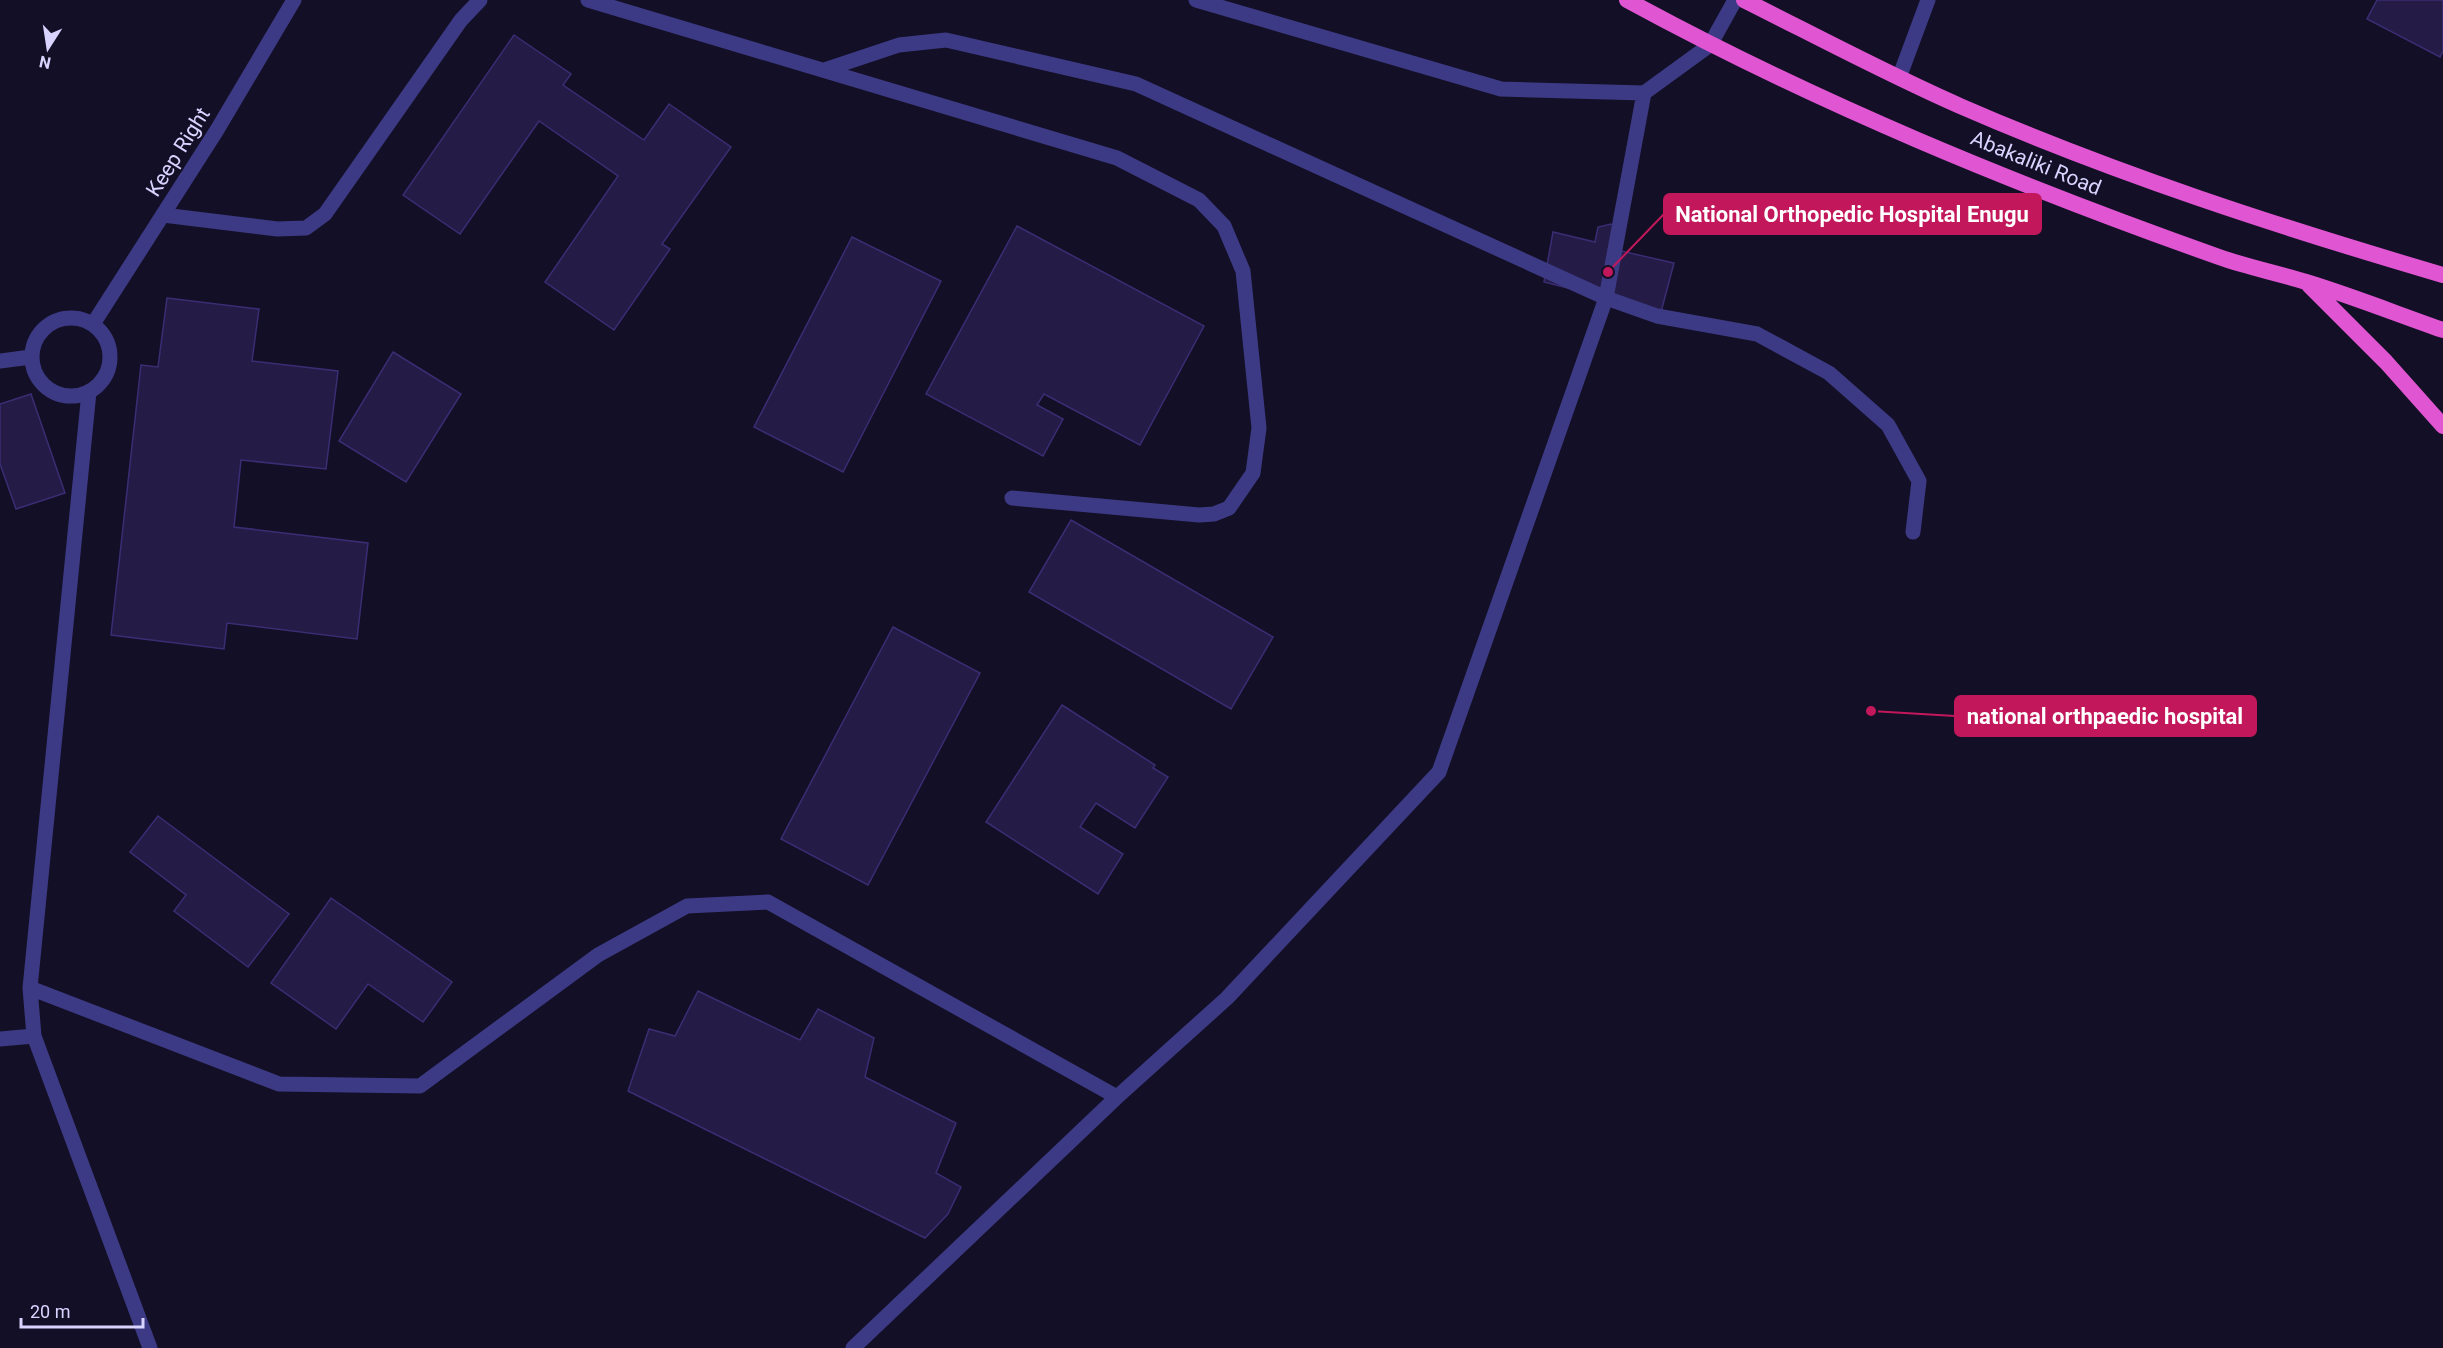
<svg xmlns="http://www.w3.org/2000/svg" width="2443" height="1348" font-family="Roboto,sans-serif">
<rect width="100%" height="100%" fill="#130f26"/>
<path fill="#241b47" stroke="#3b2d73" stroke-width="1.5" d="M2377,0h66v51l-3,6 -73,-38z
M514,35l57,39 -8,11 81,55 25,-36 62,43 -69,97 8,5 -56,81 -69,-48 73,-106 -79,-55 -79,113 -57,-39z
M1611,224l10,8v19l53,12 -13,49 -117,-30 9,-50 42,10 3,-15z
M1017,226l187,100 -64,119 -96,-51 -7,11 26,14 -20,37 -117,-62z
M852,237l89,44 -98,191 -89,-45z
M167,298l92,11 -7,52 86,10 -12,98 -85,-9 -7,67 134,16 -11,96 -130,-16 -3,26 -113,-14 30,-270 17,2z
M393,352l68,42 -55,88 -67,-41z
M31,394l34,99 -49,16 -16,-45v-60z
M1071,520l202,117 -42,72 -202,-117z
M893,627l87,46 -112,212 -87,-46z
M1062,705l93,60 -2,3 15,9 -33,51 -39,-25 -16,24 43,27 -25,40 -112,-72z
M158,816l131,98 -41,53 -74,-56 12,-16 -56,-43z
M331,898l121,84 -29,40 -55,-38 -32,45 -65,-46z
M698,991l102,49 18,-31 56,29 -9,39 91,46 -20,50 25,14 -13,27 -23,24 -297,-147 21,-62 26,7z"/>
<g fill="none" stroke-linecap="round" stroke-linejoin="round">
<path stroke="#3d3a85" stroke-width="15" d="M588,0l529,158 82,42 25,26 19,45 16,157 -6,45 -24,35 -15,6 -15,1 -187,-17
M824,70l75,-25 47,-5 190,44 470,214 51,18 100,18 72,39 59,52 31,56 -6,51
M163,215l114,14 29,-1 19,-14 136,-194 19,-20"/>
<path stroke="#3d3a85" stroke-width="15" d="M1196,0l305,89 143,4 66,-48 25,-45
M1899,78l29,-78
M32 357a39 39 0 1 1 78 0a39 39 0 1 1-78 0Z
M93,324l124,-194 77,-130
M0,361l31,-4
M89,392l-59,596 4,48 116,312
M30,988l249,96 141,2 178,-131 89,-49 81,-4 349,195
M0,1039l34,-3
M853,1348l264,-251 110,-99 212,-226 167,-474 38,-205"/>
<path stroke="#e055d1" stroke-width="16" d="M1627,0c189,103 389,185 592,257 28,10 58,16 87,25 46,14 91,32 137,48
M1744,0c72,36 143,74 216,106 156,68 319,121 483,169
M2309,285l77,77 57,64"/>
</g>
<g text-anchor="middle" stroke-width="4.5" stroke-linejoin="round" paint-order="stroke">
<g font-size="21" fill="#d9d4ff" stroke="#130f26">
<text transform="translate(178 152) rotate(-58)" y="7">Keep Right</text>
<text transform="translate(2036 163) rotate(22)" y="7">Abakaliki Road</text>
</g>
</g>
<path fill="none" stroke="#c2185b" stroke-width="2" d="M1608 272L1664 214M1871 711L1955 716"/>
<g fill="#c2185b" stroke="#130f26" stroke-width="2">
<circle cx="1608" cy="272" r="6"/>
<circle cx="1871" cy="711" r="6"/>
</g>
<g fill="#c2185b" stroke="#c2185b" stroke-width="2">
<rect x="1664" y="194" width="377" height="40" rx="6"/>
<rect x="1955" y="696" width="301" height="40" rx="6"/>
</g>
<g font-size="22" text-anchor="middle" font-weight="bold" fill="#fff">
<text x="1852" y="222">National Orthopedic Hospital Enugu</text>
<text x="2105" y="724">national orthpaedic hospital</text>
</g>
<g transform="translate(48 48) rotate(192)" stroke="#130f26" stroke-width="4.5" paint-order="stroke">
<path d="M0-4.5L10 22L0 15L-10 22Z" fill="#d9d4ff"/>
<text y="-9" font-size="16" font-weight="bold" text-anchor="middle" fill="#d9d4ff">N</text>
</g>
<path d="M21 1318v9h122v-9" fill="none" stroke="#d9d4ff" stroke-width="3"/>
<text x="30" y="1318" font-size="18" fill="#d9d4ff" stroke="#130f26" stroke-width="4.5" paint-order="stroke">20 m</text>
</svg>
